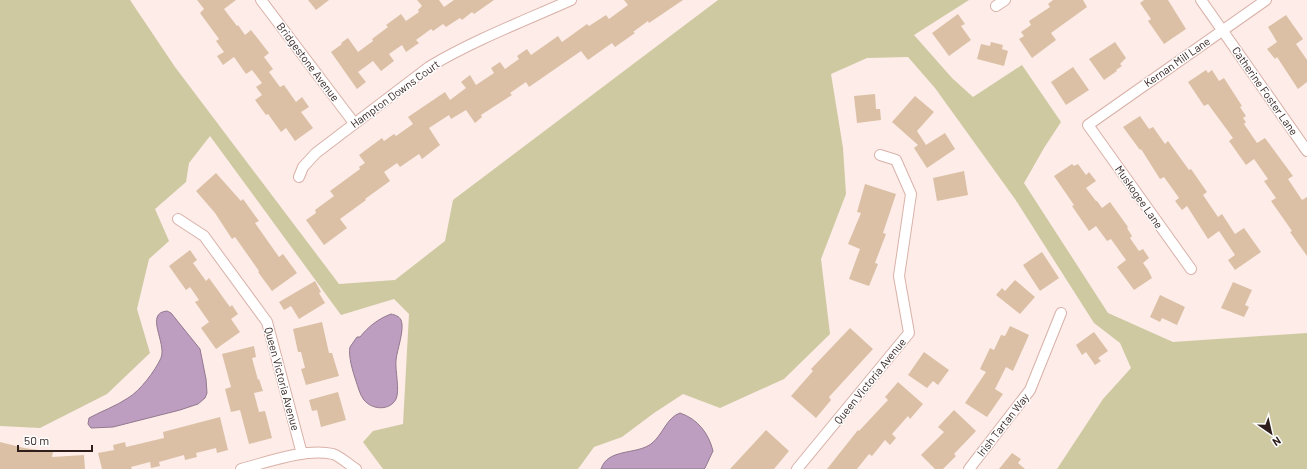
<svg xmlns="http://www.w3.org/2000/svg" width="1307" height="469" font-family="Barlow,sans-serif">
<rect width="100%" height="100%" fill="#fdece8"/>
<path fill="#cec9a1" d="M0,0h130l45,67 164,217 56,-4 50,-39 8,-41 265,-200h251l-55,35 38,43 21,19 49,-32 39,57 -17,26 -20,35 84,130 65,29 134,-9v136h-250l46,-70 28,-31 -11,-25 -26,-20 -79,-124 -80,-111 -27,-31 -41,1 -36,16 12,74 3,46 -25,65 9,75 -46,45 -64,29 -37,-14 -29,19 -32,24 -28,10 -16,22h-195l-20,-27 10,-11 30,-7 6,-110 -15,-15 -53,16 -131,-179 -21,27 -3,19 -31,27 14,32 -20,18 -12,50 13,44 -43,41 -67,34 -40,-2z"/>
<path fill="#be9ec0" stroke="#93788f" d="M167,311l4,2 29,36 6,30 1,14 -2,5 -7,6 -18,6 -67,17 -22,1 -3,-4 1,-6c13,-7 27,-12 39,-20 12,-7 27,-27 33,-40 6,-15 -17,-45 6,-47z
M391,314c4,1 8,2 10,6 4,9 -4,30 -5,40 -1,11 4,30 0,39 -6,12 -24,11 -32,1 -4,-5 -6,-13 -8,-19 -3,-9 -8,-25 -6,-34 2,-3 5,-7 7,-10h3c9,-11 18,-18 31,-23z
M680,413c18,6 29,21 33,38l-8,17 -1,1h-103c7,-21 35,-14 50,-25 12,-9 15,-26 29,-31z"/>
<path fill="#dbc0a5" d="M197,0h39l-12,9 13,17 1,-1 7,10 6,-5 18,23 -5,4 9,12 -4,3 11,15 4,-2 12,17 6,-5 7,10 -8,5 12,16 -18,13 -9,-13 -5,4 -13,-18 -2,1 -11,-15 7,-5 -6,-8 6,-4 -10,-13 -6,4 -12,-17 -11,8 -6,-9 7,-4 -8,-11 3,-2 -19,-26 4,-4z
M308,0h21l-13,10z
M417,0h22l5,7 10,-7h40l-20,14 -2,-2 -10,8 -2,-2 -14,9 -3,-3 -10,7 -2,-2 -15,11 3,3 -13,9 -4,-7 -13,9 5,7 -13,10 -8,-10 -15,11 8,10 -9,7 -26,-37 11,-8 -1,-1 7,-5 10,14 15,-11 -1,-2 16,-12 -2,-2 15,-11 5,7 13,-9 -1,-2 4,-4z
M624,0h59l-34,23 -1,-2 -15,11 2,1 -20,14 -3,-4 -24,17 -7,-9 -52,36 -3,-5 -16,11 2,2 -31,20 1,2 -7,6 -9,-13 -15,9 -2,-4 -20,13 11,17 -18,14 -3,-5 -19,13 -3,-4 -13,9 6,9 -25,18 1,1 -26,19 7,9 -23,17 -18,-25 10,-7 -1,-3 19,-14 -4,-5 30,-22 -1,-2 6,-4 -6,-8 23,-17 2,3 10,-7 2,2 17,-12 -5,-7 37,-25 5,8 16,-12 -5,-6 9,-7 6,10 18,-12 -3,-5 9,-6 5,7 14,-10 -2,-3 10,-7 4,6 27,-19 4,6 25,-18 2,2 17,-11 3,4 19,-14z
M1053,0h30l4,7 -36,26 5,7 -24,18 -13,-19 5,-3 -3,-4 10,-7 -2,-4 21,-14 -2,-3z
M1144,0h24l18,29 -22,15 -16,-23 3,-2 -11,-16z
M958,14l7,10 -4,2 10,14 -22,16 -17,-23z
M1286,15l17,24 -7,5 11,16v22l-9,7 -21,-32 -2,2 -8,-10 10,-7 -9,-15z
M991,42l12,3 -1,4 6,2 -4,15 -27,-7 4,-15 9,2z
M1115,42l11,16 -6,6 2,2 -6,4 1,1 -13,9 -15,-21z
M1073,67l16,23 -23,15 -15,-23z
M1206,70l2,3 4,-3 7,11 5,-3 18,28 -2,1 6,9 -3,2 3,4 -2,2 13,19 8,-5 28,38 -5,3 14,21 5,-3v59l-17,-24 2,-1 -21,-30 5,-3 -12,-17 4,-2 -14,-20 -8,6 -17,-24 4,-3 -25,-34 -4,2 -16,-24z
M875,94l1,15h4l1,11 -24,3 -3,-27z
M915,96l19,16 -17,19 9,14 19,-12 10,16 -28,19 -13,-20 4,-3 -26,-23z
M1140,116l9,13 4,-2 12,17 3,-3 21,29 2,-1 16,23 -4,3 15,22 4,-3 13,20 9,-6 17,24 -26,18 -7,-10 7,-5 -16,-24 -11,8 -21,-33 -5,4 -7,-9 4,-3 -15,-21 -4,2 -19,-30 -1,1 -17,-23z
M1072,164l2,2 4,-2 8,11 3,-3 7,9 -10,7 10,13h1l5,7 8,-6 18,25 -1,1 5,8 -2,2 9,13 4,-2 6,9 -6,5 5,7 4,8 -18,12 -17,-23 9,-7 -15,-21 -4,2 -11,-15 -7,5 -17,-25 2,-1 -20,-29z
M964,171l4,24 -31,6 -4,-23z
M216,173l25,28 2,-2 16,22 -4,2 24,34 4,-3 14,19 -25,18 -14,-19 1,-1 -24,-34 -3,2 -17,-26 -19,-22z
M865,184l31,10 -13,39 3,1 -11,29 3,1 -9,22 -20,-7 11,-30 -12,-5 13,-31 -4,-1z
M190,250l7,10 -4,3 13,18 3,-3 21,29 2,-2 6,9 -7,5 9,13 -24,17 -15,-21 8,-6 -14,-20 4,-2 -9,-13 -4,3 -17,-24z
M1042,252l17,26 -19,13 -17,-26z
M1015,280l20,17 -15,17 -24,-19 6,-7 3,3z
M315,281l6,11 -2,1 6,10 -26,16 -8,-13 -7,4 -5,-8z
M1233,282l19,8 -7,15 4,2 -5,10 -23,-9z
M1160,295l25,12 -8,18 -15,-7 -2,4 -10,-5z
M322,322l7,31h3l7,23 -33,9 -5,-16 4,-1 -4,-16h-3l-5,-23z
M1010,326l19,9 -16,36 -7,-4 -11,22 8,5 -16,23 -22,-14 21,-31 -6,-3 10,-21 4,2 7,-15 4,1z
M850,328l23,21 -44,48 2,3 -15,18 -25,-22 22,-25 -2,-2z
M1094,332l14,19 -10,7 3,3 -6,4 -9,-13 -4,3 -6,-10z
M254,346l2,11 -4,1 6,22 1,-1 4,12 -9,2 5,19 6,-1 7,27 -23,6 -9,-34 -9,2 -6,-23 6,-2 -9,-33z
M924,352l25,18 -11,15 -5,-4 -6,7 -19,-13z
M898,382l25,22 -13,15 -2,-3 -16,18 4,4 -6,7 -5,-5 -13,16 -3,-2 -12,15h-30l31,-39 1,1 29,-31 -3,-3z
M338,392l8,28 -25,7 -4,-17 -5,1 -3,-11z
M954,410l22,21 -22,23 2,2 -13,13h-8l-14,-14 23,-23 -6,-5z
M220,417l8,33 -11,3 -1,-5 -20,5 1,4 -12,3 -1,-5 -25,7 1,4 -9,2 -1,-6 -19,5 1,2h-30l-4,-16 16,-3 -1,-5 12,-3 1,5 38,-9 -1,-6z
M766,430l23,21 -15,18h-44z
M0,442l24,6 29,4 -1,5 32,-2 1,14h-85z
M1012,453l9,6 -3,4 7,6h-26z"/>
<g fill="none" stroke-linecap="round" stroke-linejoin="round">
<g stroke="#d9b1a8" stroke-width="12">
<path id="minor" d="M261,0l93,123
M1201,0l106,151
M996,6l9,-6
M299,177l4,-10 13,-14 113,-86c45,-27 95,-46 142,-67
M178,219l26,17 63,86 35,132
M1191,269l-103,-144 178,-125
M241,469c27,-7 64,-21 92,-15 7,2 16,11 23,15
M797,469l112,-136 -10,-57 12,-82 -15,-34 -16,-5
M969,469l61,-79 31,-77"/>
</g>
<use href="#minor" stroke="#fff" stroke-width="10"/>
</g>
<g text-anchor="middle" stroke-width="3" stroke-linejoin="round" paint-order="stroke">
<g font-size="11" fill="#2e1f1c" stroke="#fdfdfd">
<text transform="translate(308 62) rotate(53)" y="4">Bridgestone Avenue</text>
<text transform="translate(1177 62) rotate(-35)" y="4">Kernan Mill Lane</text>
<text transform="translate(1265 91) rotate(55)" y="4">Catherine Foster Lane</text>
<text transform="translate(395 94) rotate(-36)" y="4">Hampton Downs Court</text>
<text transform="translate(1139 197) rotate(55)" y="4">Muskogee Lane</text>
<text transform="translate(282 379) rotate(75)" y="4">Queen Victoria Avenue</text>
<text transform="translate(870 381) rotate(-51)" y="4">Queen Victoria Avenue</text>
<text transform="translate(1003 425) rotate(-52)" y="4">Irish Tartan Way</text>
</g>
</g>
<g transform="translate(1271 433) rotate(146)" stroke="#fdfdfd" stroke-width="3" paint-order="stroke">
<path d="M0-3L7 15L0 10L-7 15Z" fill="#2e1f1c"/>
<text y="-6" font-size="11" font-weight="bold" text-anchor="middle" fill="#2e1f1c">N</text>
</g>
<path d="M18 445v6h74v-6" fill="none" stroke="#2e1f1c" stroke-width="2"/>
<text x="24" y="445" font-size="12" fill="#2e1f1c" stroke="#fdfdfd" stroke-width="3" paint-order="stroke">50 m</text>
</svg>
